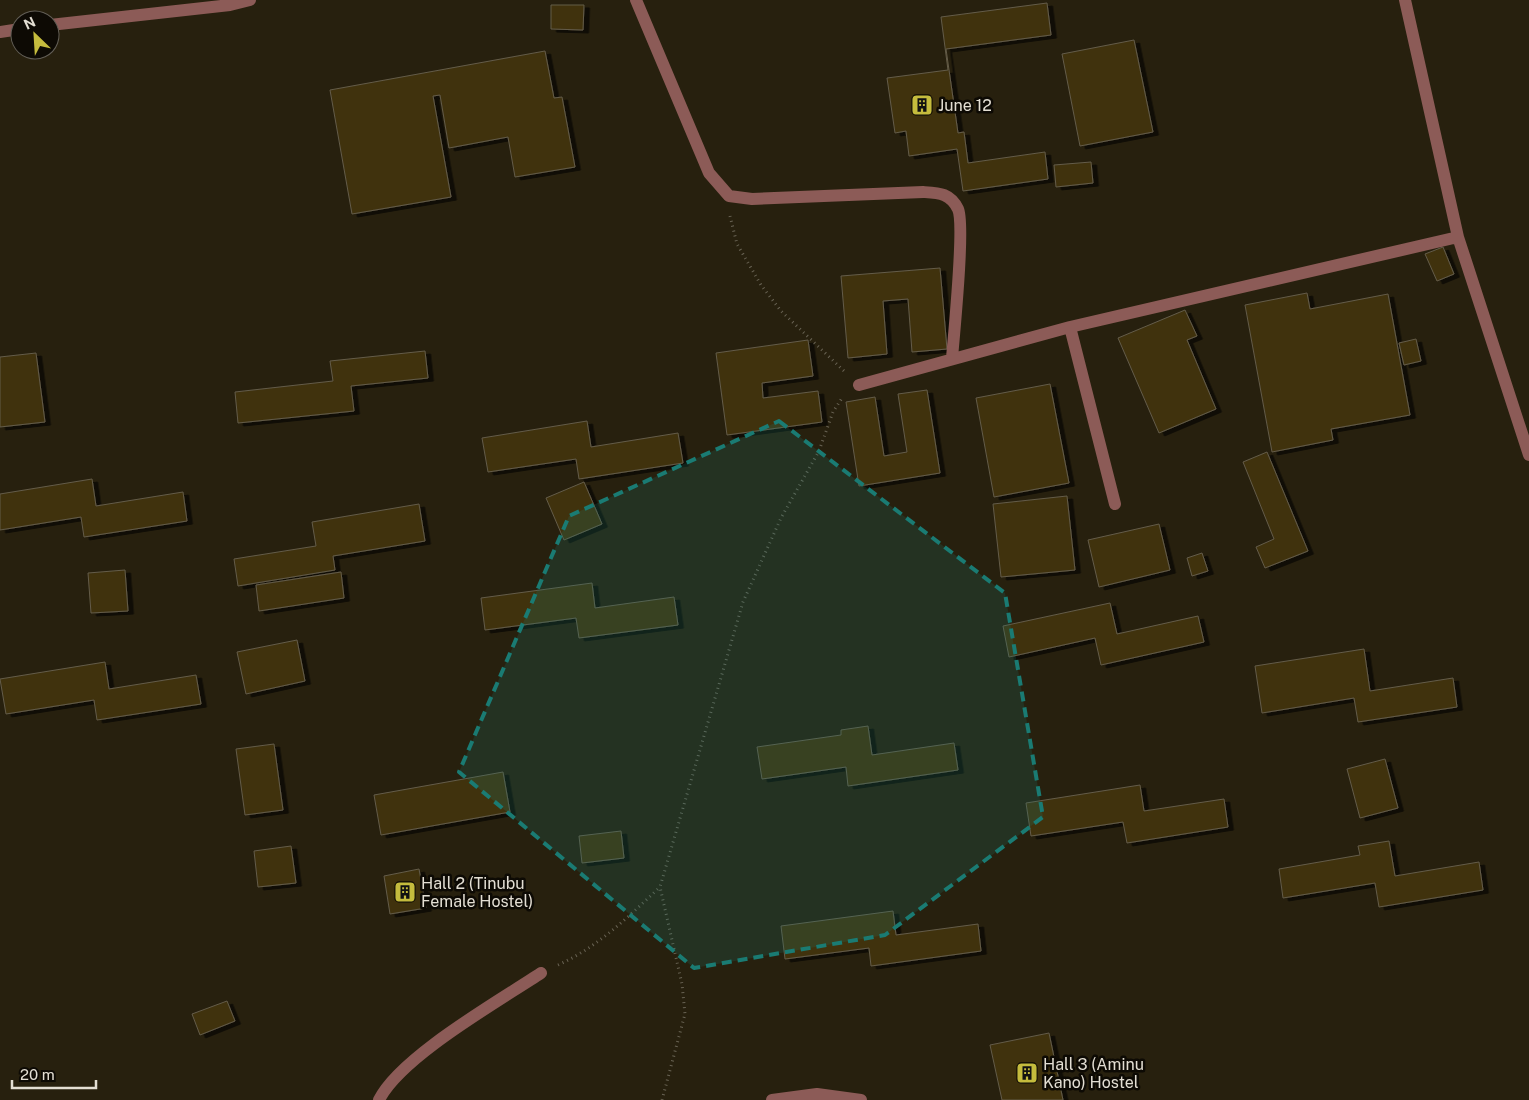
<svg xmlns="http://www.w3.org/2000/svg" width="1529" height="1100" font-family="'Public Sans',sans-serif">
<defs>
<filter id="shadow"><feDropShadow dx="5.5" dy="3" stdDeviation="0" flood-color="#0009"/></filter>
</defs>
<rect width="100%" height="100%" fill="#27200e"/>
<path fill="#3f3210" stroke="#645c49" filter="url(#shadow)" d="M1047,3l4,32 -105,14 12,84 6,-1 4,31 77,-11 3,27 -85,12 -6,-42 -48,7 -3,-25 -11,2 -8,-55 61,-8 -7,-53z
M551,5h33l-1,25 -32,-1z
M1134,40l19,92 -73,14 -18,-92z
M545,51l9,47 8,-1 13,70 -60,10 -7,-40 -59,11 -9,-53 -7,1 18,101 -99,17 -22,-124z
M1091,162l2,21 -37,4 -2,-22z
M1443,247l11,27 -17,7 -12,-27z
M940,268l7,81 -35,3 -4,-53 -25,2 4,53 -39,4 -7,-82z
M1307,293l3,16 78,-15 22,121 -79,14 2,11 -61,12 -27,-147z
M1185,310l12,26 -10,4 29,69 -57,24 -41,-95z
M1416,339l5,22 -17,4 -5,-22z
M808,340l5,36 -51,7 1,15 55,-7 4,31 -95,13 -11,-82z
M425,351l3,27 -77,8 3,25 -116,12 -3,-31 98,-11 -3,-20z
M36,353l9,69 -45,5v-70z
M1050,384l19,99 -75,14 -18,-99z
M927,390l13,83 -81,13 -13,-84 29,-5 9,59 23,-4 -9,-58z
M587,421l4,26 87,-14 5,30 -104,16 -3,-20 -88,13 -6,-34z
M1267,452l41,99 -43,17 -9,-21 18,-8 -31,-77z
M92,479l4,27 87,-14 4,29 -103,16 -3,-20 -81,13v-36z
M584,482l18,42 -38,16 -18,-42z
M1067,496l8,74 -74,7 -8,-73z
M419,504l6,37 -92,15 2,14 -97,16 -4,-27 82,-13 -4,-24z
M1159,524l11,46 -71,17 -11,-47z
M1202,553l6,18 -16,5 -5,-18z
M125,570l3,41 -37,2 -3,-40z
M341,572l3,26 -85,13 -3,-26z
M592,583l3,25 79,-11 4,28 -99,13 -3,-20 -91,12 -4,-32z
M1110,603l7,31 81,-18 6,26 -103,23 -6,-27 -86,19 -6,-31z
M297,640l8,41 -59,13 -9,-42z
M1364,649l6,42 83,-13 4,29 -99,15 -4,-24 -92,15 -7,-47z
M105,662l4,27 87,-14 5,29 -104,16 -3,-20 -88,14 -6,-35z
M868,726l4,29 82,-12 4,27 -110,16 -2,-19 -84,12 -5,-32 84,-12v-5z
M274,744l9,66 -38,5 -9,-66z
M1385,759l13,49 -38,10 -13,-49z
M503,772l7,40 -129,23 -7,-40z
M1140,785l4,26 80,-12 4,28 -101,16 -4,-21 -92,14 -5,-33z
M621,831l3,27 -42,5 -3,-27z
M1389,841l6,35 84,-14 4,28 -104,17 -4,-24 -92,15 -4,-29 81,-14 -2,-9z
M291,846l5,37 -38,4 -4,-36z
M419,869l7,39 -36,6 -6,-38z
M893,911l3,24 82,-11 3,27 -110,15 -2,-18 -84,11 -4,-33z
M227,1001l8,20 -35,14 -8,-21z
M1049,1033l14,67h-61l-12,-55z"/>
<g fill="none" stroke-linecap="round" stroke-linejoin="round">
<path stroke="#696354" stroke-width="3" stroke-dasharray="1 4" stroke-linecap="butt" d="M730,216l7,28 24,41 20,26 63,60
M558,965c40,-18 70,-48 102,-78
M662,1100l23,-86 -3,-30 -22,-97 83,-285 38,-84 38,-67 14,-39 9,-14"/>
<path stroke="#8c5b57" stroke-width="12" d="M636,0l73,173 20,23 23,3 171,-7c16,1 27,1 35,17 7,15 -4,125 -6,149
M1405,0l53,237 71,218
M50,25l180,-20 20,-5
M0,32l20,-3
M1070,327l45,177
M859,385l211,-58 388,-90
M379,1100c21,-43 120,-99 162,-127
M772,1100l45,-6 44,6"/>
</g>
<path fill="#1a7b73" fill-opacity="0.2" stroke="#1a7b73" stroke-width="4" stroke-dasharray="10 6" stroke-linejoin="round" d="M779,421l226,172 38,224 -158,118 -191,33 -235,-196 110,-256z"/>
<defs>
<g id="building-square" transform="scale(1.125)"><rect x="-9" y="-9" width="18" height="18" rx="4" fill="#c5bc3d" stroke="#0d0a04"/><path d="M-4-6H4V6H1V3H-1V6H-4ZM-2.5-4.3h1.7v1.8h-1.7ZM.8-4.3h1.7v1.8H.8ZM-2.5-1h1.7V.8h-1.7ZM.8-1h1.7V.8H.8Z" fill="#111"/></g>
</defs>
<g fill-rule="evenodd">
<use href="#building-square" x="922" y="105"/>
<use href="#building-square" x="405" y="892"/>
<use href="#building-square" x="1027" y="1073"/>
</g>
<g text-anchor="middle" stroke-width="5" stroke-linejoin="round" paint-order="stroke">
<g font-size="16" fill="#e3ded3" stroke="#0d0a04" text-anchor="start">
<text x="938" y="111">June 12</text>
<text x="421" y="889">Hall 2 (Tinubu<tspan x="421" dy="18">Female Hostel)</tspan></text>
<text x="1043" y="1070">Hall 3 (Aminu<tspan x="1043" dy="18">Kano) Hostel</tspan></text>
</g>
</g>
<g transform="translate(35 35) rotate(335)"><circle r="24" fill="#0d0a04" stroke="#635f57"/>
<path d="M0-4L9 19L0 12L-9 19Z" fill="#c5bc3d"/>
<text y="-8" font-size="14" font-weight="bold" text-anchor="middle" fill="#e3ded3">N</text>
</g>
<path d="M12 1080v8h84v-8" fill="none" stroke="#e3ded3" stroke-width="2.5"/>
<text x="20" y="1080" font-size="15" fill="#e3ded3" stroke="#0d0a04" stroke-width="4" paint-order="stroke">20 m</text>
</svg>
